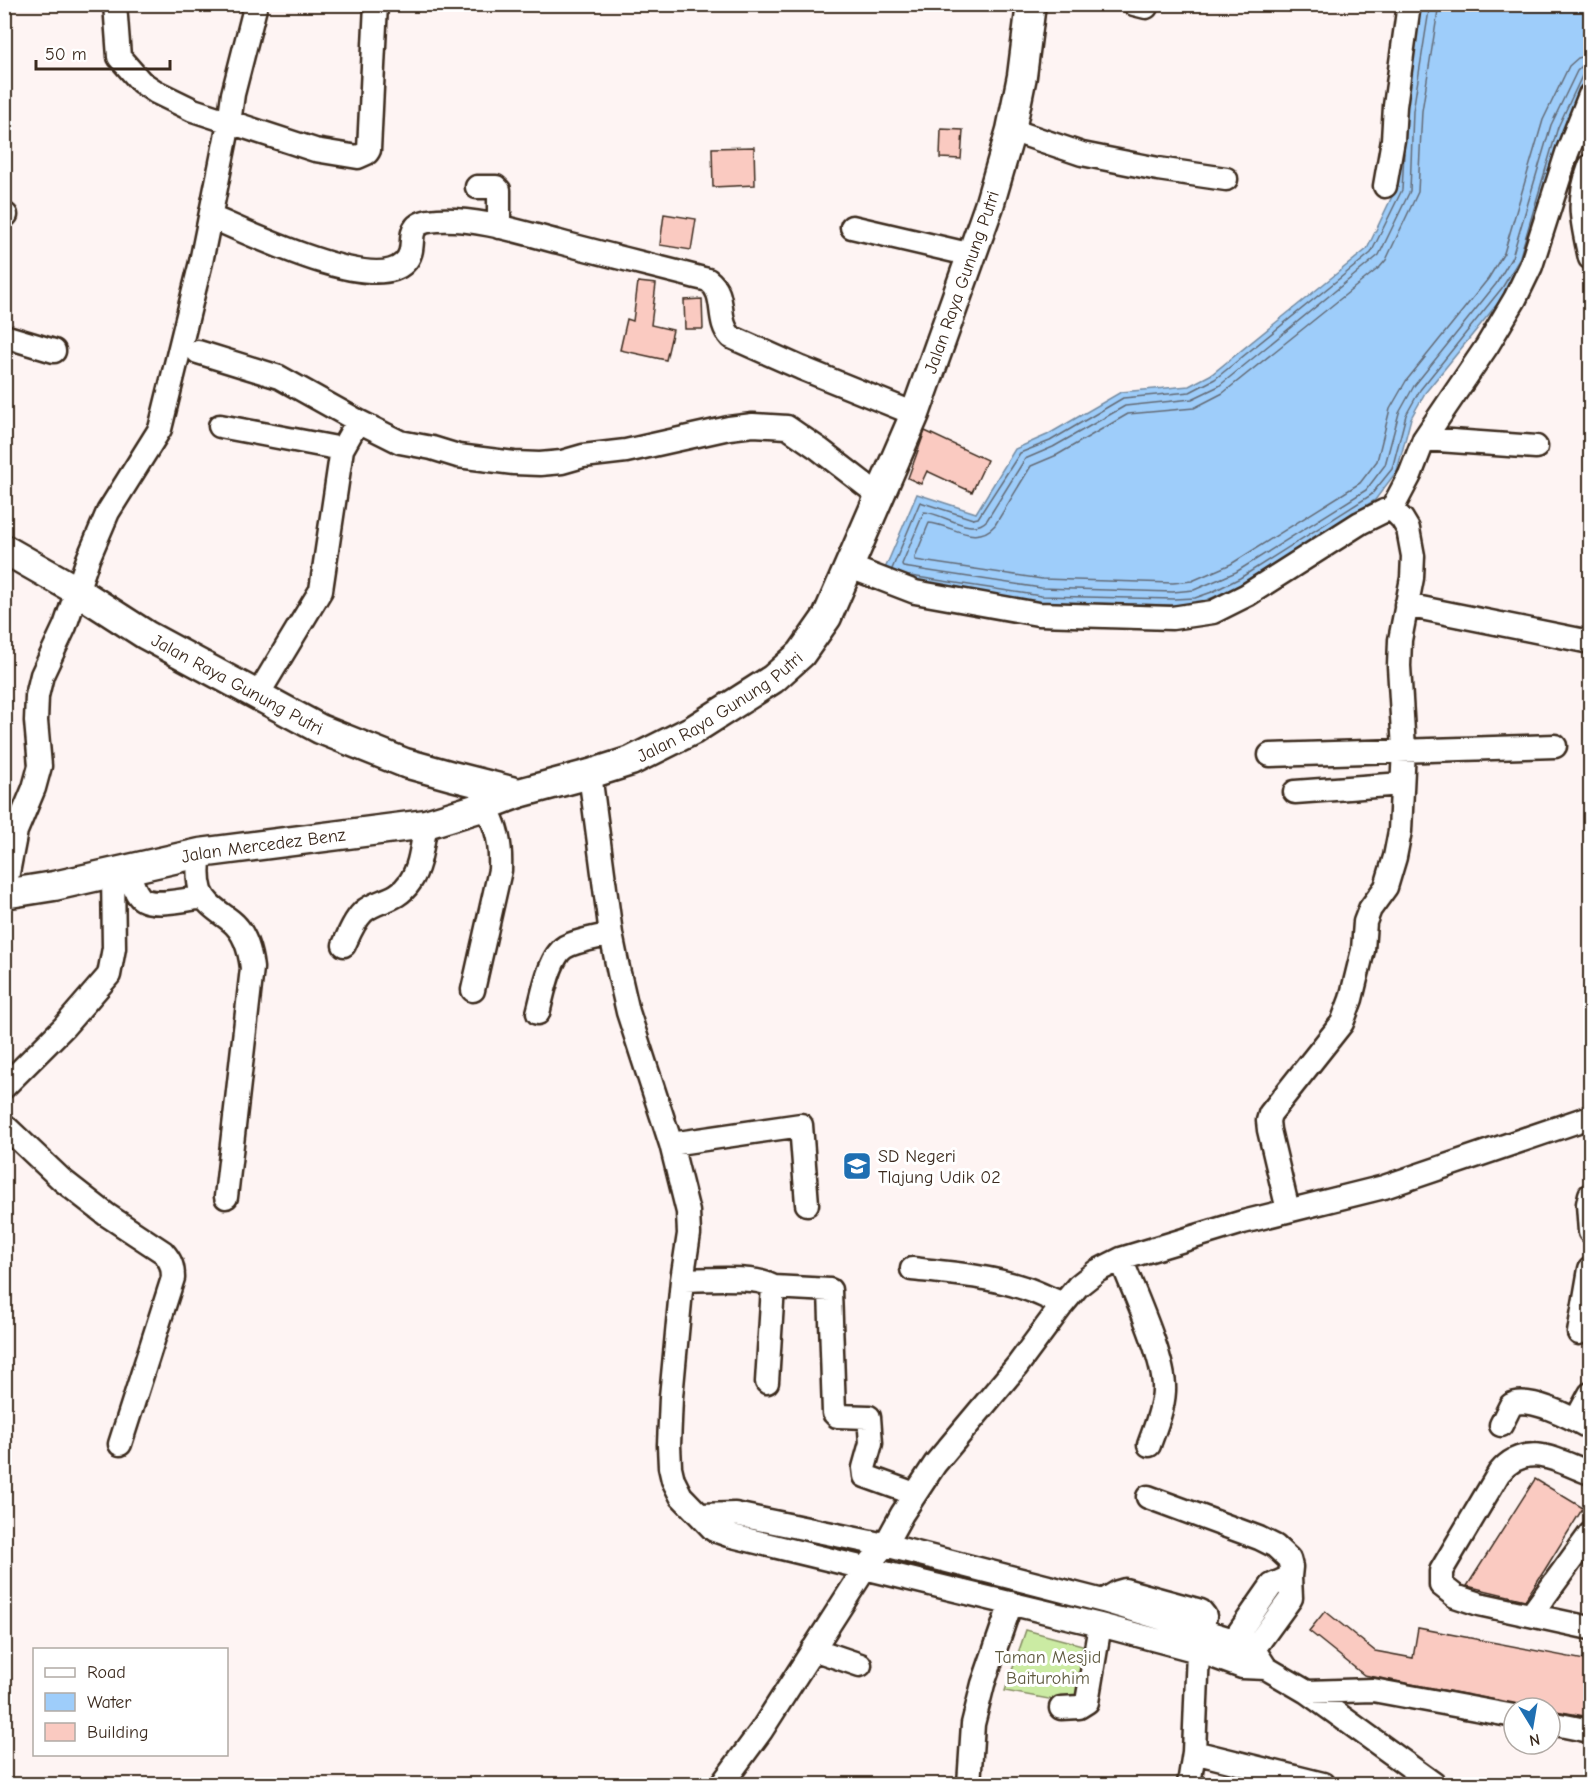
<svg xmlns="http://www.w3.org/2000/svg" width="1595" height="1789" font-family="'Comic Neue',sans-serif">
<rect width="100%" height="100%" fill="#fef4f3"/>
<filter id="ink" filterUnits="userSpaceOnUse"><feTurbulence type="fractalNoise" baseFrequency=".0167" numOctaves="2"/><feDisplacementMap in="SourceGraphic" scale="12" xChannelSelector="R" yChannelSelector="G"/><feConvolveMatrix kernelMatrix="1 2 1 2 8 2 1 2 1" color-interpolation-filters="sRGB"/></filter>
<g filter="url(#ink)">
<path fill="#cbeba3" stroke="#838a60" stroke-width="1.5" d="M1026,1630l60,16 -10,58 -71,-13z"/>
<path fill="#9ecdfa" stroke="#768ca2" stroke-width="1.5" d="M1417,5h173v68l-26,56 -39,133 -18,30 -82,101 -14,25 -14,53 -22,29 -132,83 -29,14 -18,7 -22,1 -134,-3 -138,-21 -18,-10 33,-77 59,19 39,-64 32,-14 74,-43 68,-6 23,-12 155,-125 29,-61 3,-79z"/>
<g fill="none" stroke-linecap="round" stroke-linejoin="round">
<path stroke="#636b76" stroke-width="1.5" d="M1430,4l-17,107 -3,80 -31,64 -160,131 -27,13 -67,7 -72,41 -28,12 -38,61c-15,17 -44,-7 -63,-8l-22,52 1,3 138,21 132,4 21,-2 42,-18 130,-82 19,-25 14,-52 15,-27 82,-102 16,-27 39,-132 26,-54 5,-5 8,-2
M1439,4l-17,107 -4,81 -32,68 -6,7 -157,126 -29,15 -66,6 -71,41 -26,11 -36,59c-19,22 -43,0 -66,-2l-14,34v3l127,19 131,4 19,-2 39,-17 129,-81 17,-22 13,-52 16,-28 82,-102 16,-26 39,-133 26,-54 9,-8 12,-3
M892,569l28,-67 53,17 5,-1 42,-65 30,-12 73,-43 67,-6 25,-13 156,-126 31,-63 2,-37
M910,576l131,20 133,3 21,-1 17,-6 28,-14 131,-83 21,-26 14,-54 14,-25 82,-102 17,-28 39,-133 24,-51 8,-4"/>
</g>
<path fill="#facac1" stroke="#3b2a1e" stroke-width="1.5" d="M941,129l22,1 -2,29 -21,-1z
M754,147l1,38 -42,2 -1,-39z
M664,214l32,5 -5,31 -31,-5z
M638,282l18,2 -5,41 22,5 -7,30 -46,-10 7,-31 6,2z
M702,299l1,30h-18l-1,-29z
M925,431l62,29 -15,32 -45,-21 -6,13 -13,-6z
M1535,1479l48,29 -39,63 -19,29 -58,-14z
M1325,1611l50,40 38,7 5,-30 172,33v56l-40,-7v-2h-13l-173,-33 -55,-44z"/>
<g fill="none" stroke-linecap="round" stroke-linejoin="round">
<g stroke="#3b2a1e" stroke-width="27">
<path id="minor" d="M115,4l4,53 22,25 15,10 37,18 122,40 43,7 9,-4 2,-3 7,-146
M1134,4l12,3
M1011,130l71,24 76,15 68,10
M1590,166c-14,38 -8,54 0,92
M1385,186l8,-46 2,-34 14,-102
M477,187h19l3,3v37
M4,215h2
M211,217c35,15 162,77 193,46 18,-17 -7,-41 34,-43 40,-2 82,12 121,22 49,13 99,25 149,38 20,15 7,40 23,57l70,31 114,46
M852,227l120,28
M4,336l50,15
M198,352l81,25 79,44
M220,426l122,23
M1424,439l112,8
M1392,509l18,-34 14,-36 63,-93 28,-47 16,-33 36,-113 23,-58
M850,567l65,25 123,22 134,4 41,-6 34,-17 113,-72 24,-12 8,-2 10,10 6,10 5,27 -1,22 -12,62 -1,26 5,83 -4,82 -5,26 -9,30 -16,22 -5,13 -2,28 -12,49 -9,24 -72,91 -2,7 1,9 19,80
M1406,605l184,37
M257,696l64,-106 21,-141 16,-28 42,21 32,6 26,8 56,7 26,1 22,-2 21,-6 43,-5 103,-23 24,-3 34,2 32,22 62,48
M1270,755l285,-9
M590,774l21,160 8,39 9,39 43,132 17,68 1,22 -7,46 -11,117 -2,48 1,22 3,13 8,16 33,34 14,5 372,90 98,26 44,16 24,1 41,24 127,92
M1295,792l107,-8
M200,853c-2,13 -3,25 1,38 5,14 19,21 30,30 14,11 19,30 21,47l-26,229
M128,869c3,9 5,20 11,27 9,13 50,3 65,1
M4,894l12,-63 18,-43 6,-22 -4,-45 1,-25 5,-21 23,-49 23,-67 20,-47 52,-83 41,-167 28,-139 4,-29 23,-90
M344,945c5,-11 10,-24 19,-33 14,-13 33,-9 47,-30 11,-16 12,-39 16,-58
M473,990l27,-120c1,-24 -2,-43 -15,-64
M538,1013c5,-18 11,-56 27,-66 13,-7 32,-9 46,-13
M4,1087l60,-60 45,-52 5,-27 -1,-76
M4,1125l58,55 45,35 56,37c8,9 10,15 10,26l-53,166
M671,1144l130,-19 6,79
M1590,1195l-2,9 2,28
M1121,1259c12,31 45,102 43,132 -1,19 -9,37 -15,54
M912,1269c37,4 76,7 112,19 13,4 26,11 39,16
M682,1280c21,0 77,-5 91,7l57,3 4,123 3,3 32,1 2,26 -7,25 1,8 50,18
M1579,1333l11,-64
M767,1382l6,-95
M1576,1420l14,-26
M1501,1425l10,-20c17,-11 63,14 79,23
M1590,1473c-32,-12 -64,-33 -91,0l-58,98v14l14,11 24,8 111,24
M1148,1497l111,41 16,8 14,13 2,8 -1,10 1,21 -45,62
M700,1515l35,-1 150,31 218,56 131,39 19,8 13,20
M1103,1601l15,-9 7,-2 76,21 4,5 -7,35 -4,101 -5,32
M1531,1615l59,-81
M813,1649l47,16
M1226,1651l46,-66 18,-8
M1307,1692l66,-2 141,26
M1061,1708l18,-1 8,-5 13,-77
M1550,1723l40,8
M1194,1752l129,32
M722,1784l39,-53 103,-161 21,-25 17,-31 33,-50 82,-98 46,-62 15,-18 19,-15 24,-12 122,-37 141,-35 206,-70
M969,1784l4,-60 10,-40 28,-81"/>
</g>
<g stroke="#3b2a1e" stroke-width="33">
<g id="major">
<path id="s1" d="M4,549l72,41 70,45 174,94 85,34 47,13 67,17 71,-19 41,-13 62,-31 80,-51 28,-25 26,-37 88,-203 74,-208 22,-76 11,-54 9,-72"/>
<path id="s2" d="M4,894l50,-8 146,-33 226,-29 59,-18 34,-13"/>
</g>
</g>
<use href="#minor" stroke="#fff" stroke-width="22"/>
<use href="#major" stroke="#fff" stroke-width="28"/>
</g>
</g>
<defs>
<g id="school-square" transform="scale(1.5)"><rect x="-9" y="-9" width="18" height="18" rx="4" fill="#1f6fb2" stroke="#fff"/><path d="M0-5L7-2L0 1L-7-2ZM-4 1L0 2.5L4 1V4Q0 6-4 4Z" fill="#fff"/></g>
</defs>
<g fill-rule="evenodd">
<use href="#school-square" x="857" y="1166"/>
</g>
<g text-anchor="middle" stroke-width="6" stroke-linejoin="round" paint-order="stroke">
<g font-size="18" fill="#3b2a1e" stroke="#fff">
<text dy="6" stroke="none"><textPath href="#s1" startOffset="1298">Jalan Raya Gunung Putri</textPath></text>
<text dy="6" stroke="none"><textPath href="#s1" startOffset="270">Jalan Raya Gunung Putri</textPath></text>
<text dy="6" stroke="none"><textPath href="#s1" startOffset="794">Jalan Raya Gunung Putri</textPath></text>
<text dy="6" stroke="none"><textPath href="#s2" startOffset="264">Jalan Mercedez Benz</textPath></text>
</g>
<g font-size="18" fill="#3b2a1e" stroke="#fff" text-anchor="start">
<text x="878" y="1162">SD Negeri<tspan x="878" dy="21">Tlajung Udik 02</tspan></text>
</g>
<g font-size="18" fill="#5f5a3f" stroke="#fff">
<text x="1048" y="1663">Taman Mesjid<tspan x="1048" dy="21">Baiturohim</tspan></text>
</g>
</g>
<rect width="1595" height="1789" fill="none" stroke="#fff" stroke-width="24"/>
<rect x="12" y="12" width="1571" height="1765" fill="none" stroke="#3b2a1e" stroke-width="2" filter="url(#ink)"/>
<rect x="33" y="1648" width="195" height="108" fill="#ffffff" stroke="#b1aaa5" stroke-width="1.5"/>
<rect x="45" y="1668" width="30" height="9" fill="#ffffff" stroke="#b1aaa5" stroke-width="1.5"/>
<text x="87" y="1678" font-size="18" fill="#3b2a1e">Road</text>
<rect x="45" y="1693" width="30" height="18" fill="#9ecdfa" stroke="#b1aaa5" stroke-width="1.5"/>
<text x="87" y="1708" font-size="18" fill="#3b2a1e">Water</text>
<rect x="45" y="1723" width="30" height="18" fill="#facac1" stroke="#b1aaa5" stroke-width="1.5"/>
<text x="87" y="1738" font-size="18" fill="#3b2a1e">Building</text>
<g transform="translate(1532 1726) rotate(169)"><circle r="28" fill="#ffffff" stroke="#b1aaa5" stroke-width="1.5"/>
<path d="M0-4.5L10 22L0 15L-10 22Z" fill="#1f6fb2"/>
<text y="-9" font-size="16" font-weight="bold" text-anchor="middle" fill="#3b2a1e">N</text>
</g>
<path d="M36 60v9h134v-9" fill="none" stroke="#3b2a1e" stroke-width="3"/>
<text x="45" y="60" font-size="18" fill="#3b2a1e" stroke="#ffffff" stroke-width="4.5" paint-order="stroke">50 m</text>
</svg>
